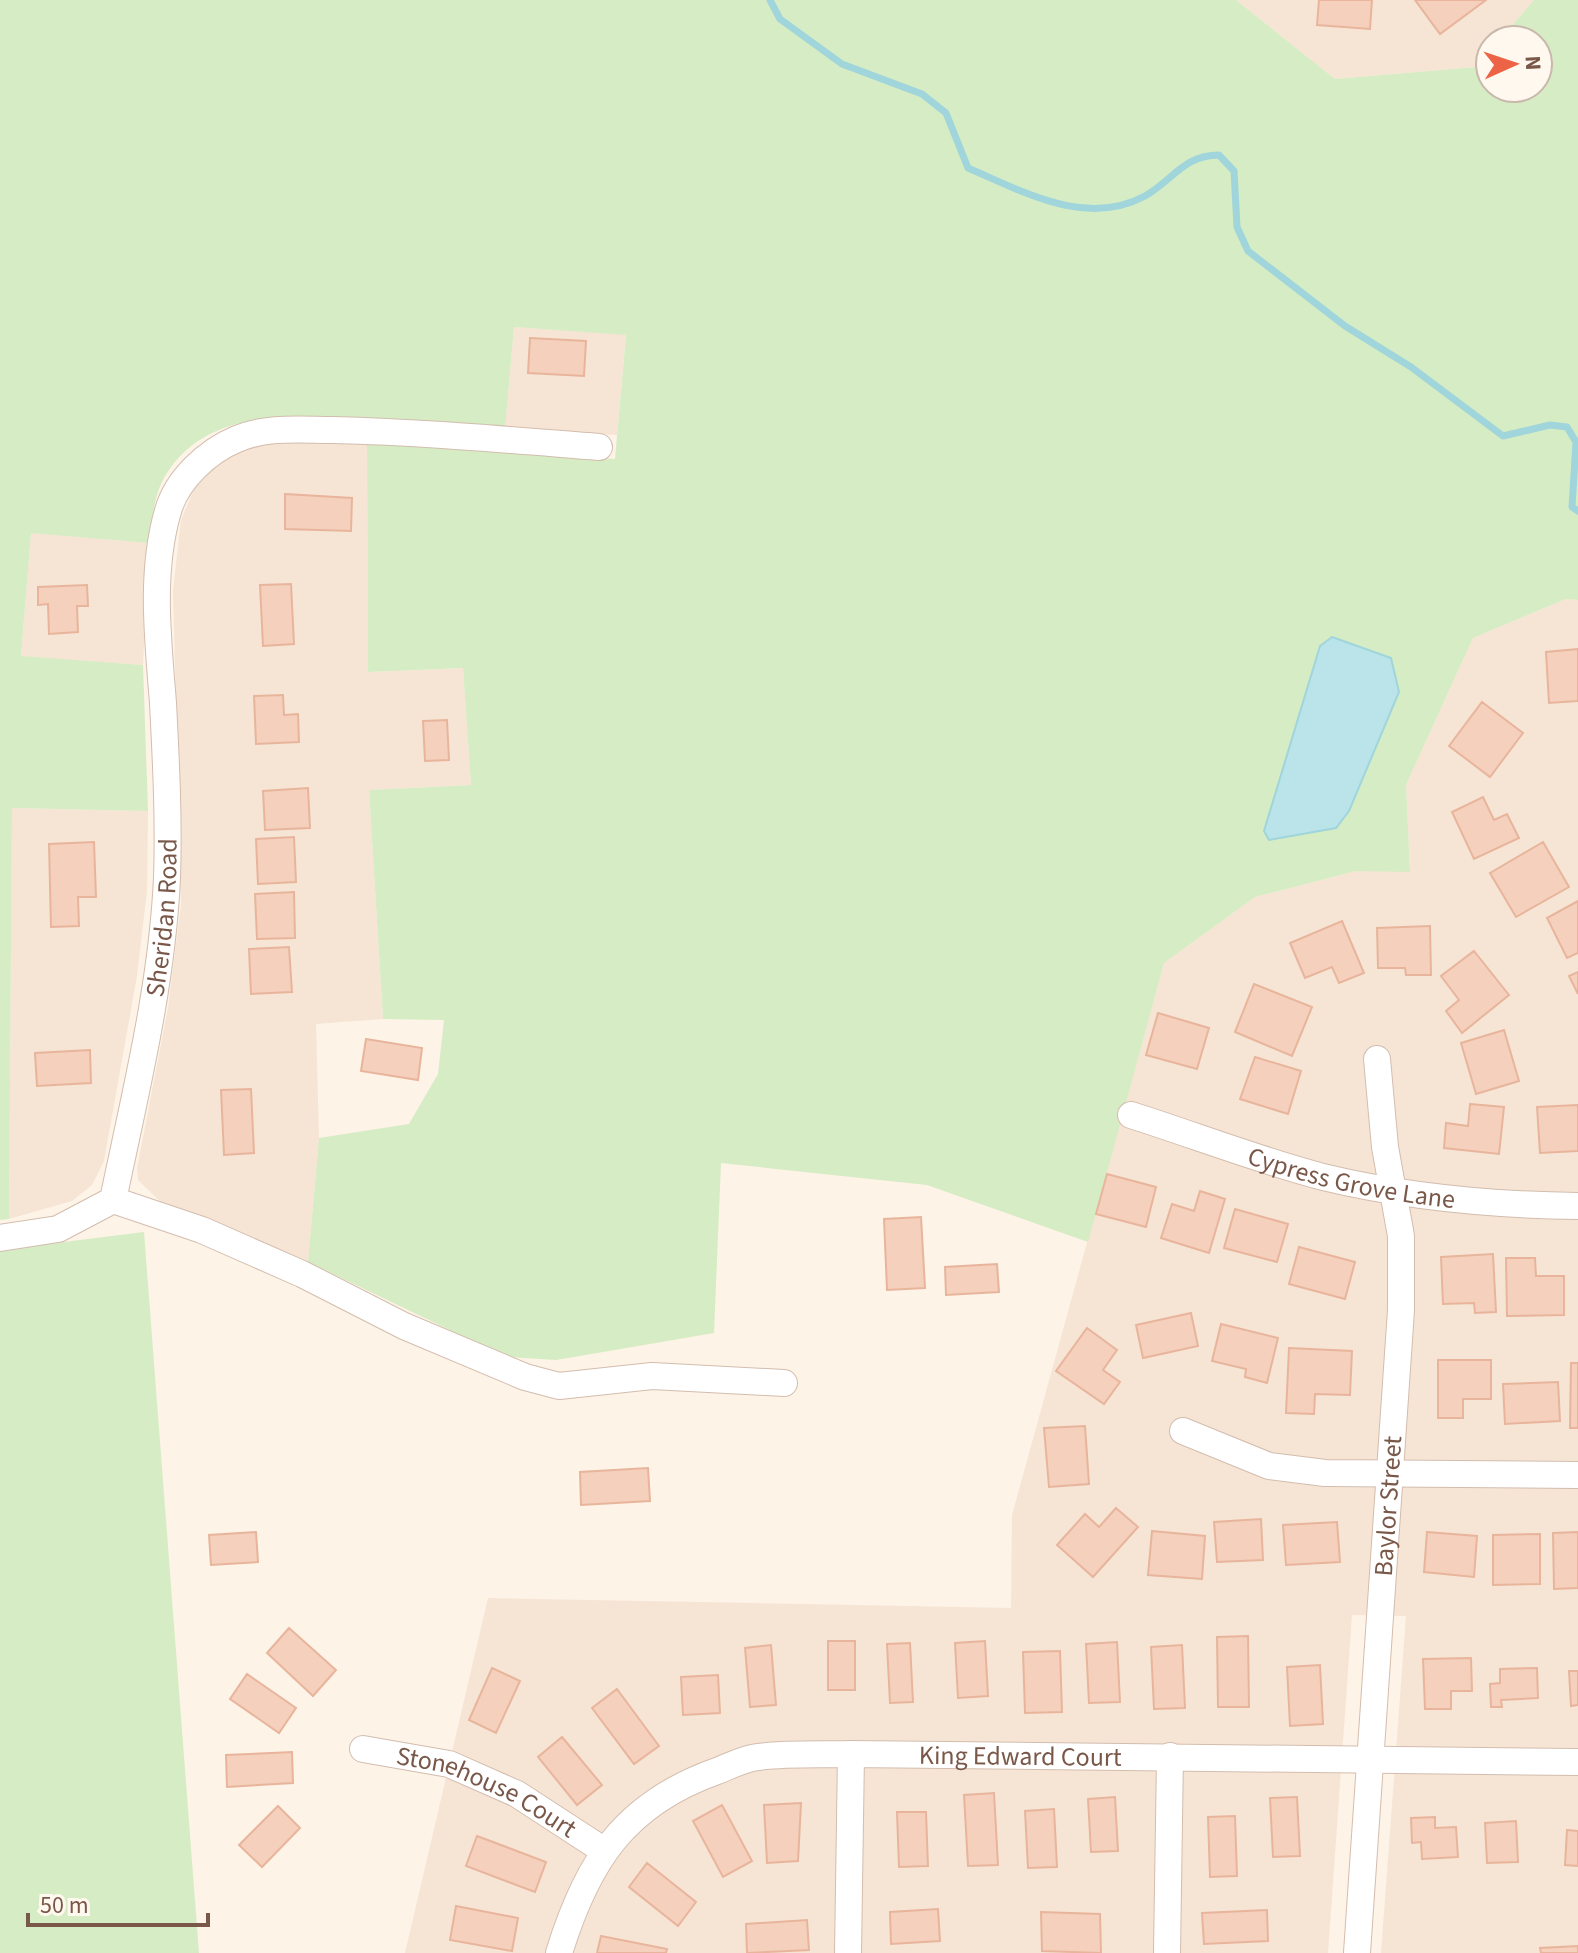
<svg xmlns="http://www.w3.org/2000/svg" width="1578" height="1953" font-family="'Source Sans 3',sans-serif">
<rect width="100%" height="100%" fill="#fdf3e7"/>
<path fill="#f6e5d5" d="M1236,0h298l-35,40h-9v11l-14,16 -141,12z
M514,327l112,7 -9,101 -112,-6z
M286,438l81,3 1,231 95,-4 8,117 -102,5 14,229 -67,5 3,114 -11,124 -139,-52 -31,-30 -1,-12 31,-160 13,-104 -8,-314 8,-70 13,-31 25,-30 27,-16z
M31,532l118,11 -6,122 -122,-8z
M1566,599l12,1v1353h-197l25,-337 -54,-1 -24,338h-923l83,-355 523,10 1,-93 152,-552 91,-66 101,-26h54l-4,-86 67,-147z
M12,808l136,3 -1,80 -10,85 -33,185 -12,24 -20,16 -63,18z"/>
<path fill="#d6ecc4" d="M0,0h1236l99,79 141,-12 14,-16v37h48v-48h-39l35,-40h44v600l-12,-1 -93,39 -67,147 4,87 -54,-1 -101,26 -91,66 -76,279 -161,-57 -206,-22 -7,170 -158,27 -50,-3 -198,-95 11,-124 90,-14 29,-50 6,-54 -61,-1 -14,-229 102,-5 -8,-117 -95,4 -1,-231 248,18 11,-124 -112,-8 -9,102c-43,-3 -86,-6 -129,-8 -70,-4 -164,-18 -209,52 -14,21 -14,46 -18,70l-118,-10 -10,123 122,9 5,146 -136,-3 -3,411 -9,1z
M144,1232l55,721h-199v-703z"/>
<path fill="#bae4e9" stroke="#9fd5db" stroke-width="2" d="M1332,637l59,21 8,34 -50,119 -13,17 -67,12 -5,-9 56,-185z"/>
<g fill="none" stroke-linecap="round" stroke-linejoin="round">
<path stroke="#9fd5db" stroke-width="7" d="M770,0l10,19 62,45 80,30 24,19 22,55c54,23 118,60 177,28 28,-16 39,-41 74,-41l15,16 3,56 11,24 97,75 66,41 92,69 47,-11 17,2 9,15 -4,65 6,4"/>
</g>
<path fill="#f4d0bd" stroke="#e8b59c" stroke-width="2" d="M1319,0h53l-2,29 -53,-4z
M1415,0h71l-46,34z
M530,338l56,3 -2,35 -56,-3z
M285,494l67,4 -1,33 -66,-2z
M291,584l3,60 -31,2 -3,-61z
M87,585l1,21h-11l1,26 -29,2 -1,-30 -10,1v-18z
M1578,649v52l-29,2 -3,-51z
M283,695l1,20 14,-1 1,28 -43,2 -2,-48z
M1482,702l41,31 -33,44 -41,-31z
M447,720l2,40 -24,1 -2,-40z
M308,788l2,40 -45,2 -2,-39z
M1483,797l11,23 13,-6 12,24 -45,21 -22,-47z
M294,837l2,45 -38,2 -2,-45z
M94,842l2,55h-18l1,29 -28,1 -2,-83z
M1543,842l26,45 -53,30 -26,-44z
M294,892l1,46 -38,1 -2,-45z
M1578,901v52l-11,5 -20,-40z
M1342,921l22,52 -25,10 -7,-16 -27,11 -15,-35z
M1430,926l1,49h-25l-1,-7h-27l-1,-40z
M289,947l3,45 -41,2 -2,-45z
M1474,951l35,44 -47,38 -16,-22 13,-11 -18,-24z
M1578,972v22l-9,-18z
M1254,984l58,23 -20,49 -57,-24z
M1158,1013l51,15 -12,41 -51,-14z
M1504,1030l15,51 -43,13 -15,-51z
M366,1039l56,9 -4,32 -57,-9z
M90,1050l1,33 -54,3 -2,-33z
M1255,1057l46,14 -13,43 -48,-15z
M251,1089l3,64 -30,2 -3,-65z
M1470,1104l34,3 -5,47 -55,-6 2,-25 22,3z
M1578,1105v46l-38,2 -3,-46z
M1107,1174l49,13 -10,40 -50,-13z
M1200,1191l25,8 -16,54 -48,-15 11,-34 22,7z
M1235,1209l53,15 -11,38 -53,-14z
M921,1217l4,71 -38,2 -3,-71z
M1299,1247l56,15 -10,37 -56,-15z
M1493,1254l3,58 -21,1 -1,-10 -31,1 -2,-47z
M1506,1258h29l1,18h28v39l-57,1z
M997,1264l2,28 -53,3 -1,-28z
M1191,1313l7,33 -55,12 -7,-33z
M1221,1324l57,14 -11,45 -22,-6 1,-8 -34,-8z
M1087,1328l30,22 -14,20 17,12 -16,22 -48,-33z
M1289,1348l63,3 -2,44 -35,-1 -1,20 -28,-1z
M1438,1360h53v39h-28v19h-25z
M1571,1363h7v65h-8z
M1558,1382l2,39 -55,3 -2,-40z
M1085,1426l4,58 -40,3 -5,-59z
M648,1468l2,33 -69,4 -1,-33z
M1116,1508l22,19 -45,50 -36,-32 28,-31 14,13z
M1261,1519l2,41 -46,2 -3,-40z
M1337,1522l3,40 -54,3 -3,-40z
M1152,1531l53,5 -3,43 -54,-4z
M256,1532l2,30 -47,3 -2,-30z
M1427,1532l50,4 -3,41 -50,-5z
M1578,1532v56l-24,1 -1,-56z
M1540,1534v50l-47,1v-50z
M289,1628l47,42 -23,26 -46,-43z
M1248,1636l1,71h-31l-1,-70z
M828,1641h27v49h-27z
M985,1641l3,55 -30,2 -3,-55z
M1117,1642l3,60 -31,1 -3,-59z
M910,1643l3,59 -23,1 -3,-59z
M771,1645l5,60 -26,2 -5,-59z
M1182,1645l3,63 -31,1 -3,-62z
M1060,1651l2,61 -37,1 -2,-61z
M1471,1658l1,33h-21v18h-26l-2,-50z
M1320,1665l3,59 -33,2 -3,-59z
M492,1668l28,13 -24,52 -27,-13z
M1537,1668l1,30 -37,2 1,7h-11l-1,-23 10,-1v-14z
M1569,1671h9v34l-7,1z
M247,1674l49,34 -17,25 -49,-34z
M718,1675l2,38 -37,2 -2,-38z
M617,1689l42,57 -25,18 -42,-56z
M562,1737l40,48 -25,20 -39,-48z
M292,1752l1,31 -66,4 -1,-32z
M994,1793l4,72 -30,1 -4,-71z
M1115,1797l3,54 -27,1 -3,-53z
M1297,1797l3,59 -27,1 -3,-59z
M801,1803l-3,58 -31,2 -3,-58z
M722,1805l30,56 -29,16 -30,-56z
M278,1806l22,22 -38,39 -23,-22z
M1054,1809l3,58 -29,1 -3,-57z
M897,1812h29l2,54 -29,1z
M1235,1816l2,60 -27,1 -2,-60z
M1435,1817v11l21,-1 2,30 -36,2 -1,-17 -9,1 -1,-25z
M1516,1821l2,41 -31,1 -2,-40z
M1567,1830l11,1v35l-13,-1z
M477,1836l69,26 -11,30 -69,-26z
M647,1863l49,39 -18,24 -49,-39z
M456,1906l62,12 -6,33 -62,-11z
M938,1909l2,32 -49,3 -1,-32z
M1267,1910l1,31 -64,3 -2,-31z
M1041,1912l59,2 1,39 -59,-2z
M807,1920l2,30 -62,3 -1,-29z
M601,1936l66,13 -1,4h-69z
M1578,1946v7h-37l-1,-5z"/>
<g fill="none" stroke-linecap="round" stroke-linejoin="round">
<g stroke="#d3bdae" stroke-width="28">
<g id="minor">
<path id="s1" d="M1131,1115c63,20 127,45 192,62 83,20 170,28 255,29"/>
<path d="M113,1200l89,30 100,44 102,52 121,51 34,9 93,-10 132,7"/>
<path id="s2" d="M0,1238l58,-9 55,-29c22,-106 49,-213 54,-322 2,-58 -1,-117 -4,-175 -5,-63 -13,-131 5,-192 9,-32 40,-60 69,-72 30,-13 65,-9 96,-9 89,2 177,10 266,17"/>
<path d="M1183,1431l86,35 56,7 253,2"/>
<path id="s3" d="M363,1749l86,15 68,30 86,56"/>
<path id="s4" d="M559,1953c28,-91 65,-149 158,-182 13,-5 28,-13 41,-14 30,-4 63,-2 93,-3l727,8"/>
<path d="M848,1953l3,-199"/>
<path d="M1167,1953l3,-197"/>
<path id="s5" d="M1357,1953l44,-643v-74l-16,-89 -8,-88"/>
</g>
</g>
<use href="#minor" stroke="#fff" stroke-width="26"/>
</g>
<g text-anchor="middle" stroke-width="7" stroke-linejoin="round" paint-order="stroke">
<g font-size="26" fill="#795849" stroke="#fff8ee">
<text dy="9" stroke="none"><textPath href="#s2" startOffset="408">Sheridan Road</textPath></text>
<text dy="9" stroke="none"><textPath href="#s1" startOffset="230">Cypress Grove Lane</textPath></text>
<text dy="9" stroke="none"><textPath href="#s5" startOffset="448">Baylor Street</textPath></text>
<text dy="9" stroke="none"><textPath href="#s4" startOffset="558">King Edward Court</textPath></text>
<text dy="9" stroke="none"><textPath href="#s3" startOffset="132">Stonehouse Court</textPath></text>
</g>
</g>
<g transform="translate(1514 64) rotate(87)"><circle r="38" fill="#fff8ee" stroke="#c9b8ac" stroke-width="2"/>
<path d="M0-6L14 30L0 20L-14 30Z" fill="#ed6346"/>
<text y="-12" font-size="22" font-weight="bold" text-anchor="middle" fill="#795849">N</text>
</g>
<path d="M28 1913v12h180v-12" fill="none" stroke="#795849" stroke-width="4"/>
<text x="40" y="1913" font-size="24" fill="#795849" stroke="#fff8ee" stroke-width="6" paint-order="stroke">50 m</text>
</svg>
